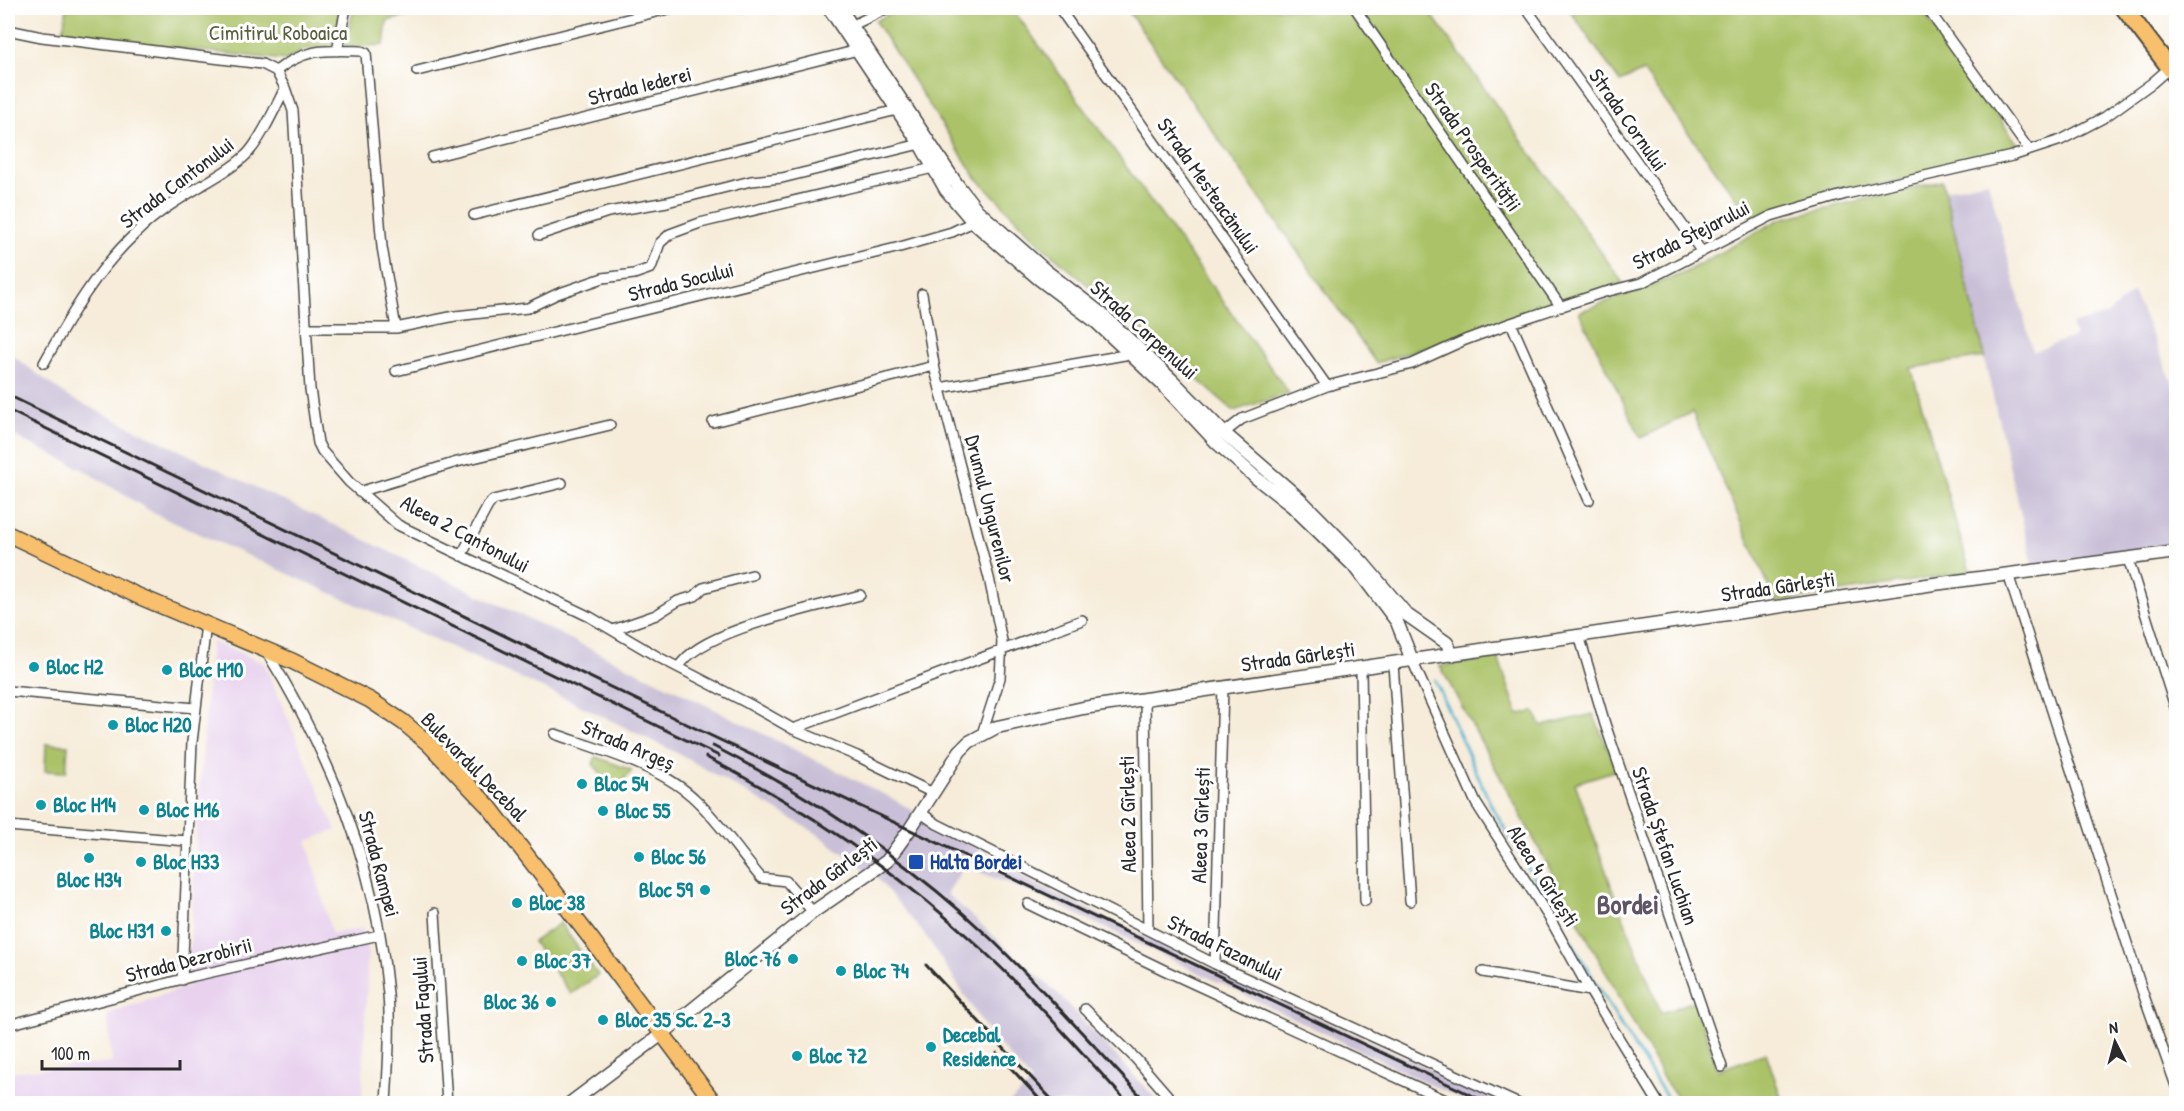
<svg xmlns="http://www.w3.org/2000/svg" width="2184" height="1111" font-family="'Patrick Hand',sans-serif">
<rect width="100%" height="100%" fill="#fff"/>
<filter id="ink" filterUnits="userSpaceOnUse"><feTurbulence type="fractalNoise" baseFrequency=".0167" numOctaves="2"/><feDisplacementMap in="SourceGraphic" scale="12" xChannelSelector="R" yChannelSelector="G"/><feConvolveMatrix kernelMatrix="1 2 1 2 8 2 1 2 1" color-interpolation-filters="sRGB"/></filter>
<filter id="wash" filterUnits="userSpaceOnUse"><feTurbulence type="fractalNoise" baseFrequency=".008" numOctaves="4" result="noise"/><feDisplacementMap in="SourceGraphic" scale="24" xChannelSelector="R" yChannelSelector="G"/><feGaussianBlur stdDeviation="1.35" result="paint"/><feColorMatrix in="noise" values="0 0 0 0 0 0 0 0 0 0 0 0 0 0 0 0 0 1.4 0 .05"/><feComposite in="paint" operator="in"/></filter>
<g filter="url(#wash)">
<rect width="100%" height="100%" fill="#f6ecd9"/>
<path fill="#e8d2ee" d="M211,641l53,22 72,167 -29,11 25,93 30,-6 6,21 -6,154 -354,1v-32l104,-9 -5,-49 81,-28 8,-150z"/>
<path fill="#c9bfd7" d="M1988,181l45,171 42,-16 -4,-11 35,-10 27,-23 43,98v155l-143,20 -89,-375z
M8,352l59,44 621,300 207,104 143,85 180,87 287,131h-36l-434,-209 -71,-28 -17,28 110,99 103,110h-151l23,-21 -46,-53 -57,-89 -51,-61 -62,-46 -137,-79 -110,-54 -414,-186 -71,-44 -76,-37z"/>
<path fill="#abc268" stroke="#6b764a" stroke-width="1.5" d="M67,8h275l-10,38 -26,3 -20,11 -224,-24z
M354,8h86l-53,13 -3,24 -40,2z
M902,8h110l277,385 -55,18 -194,-167 -65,-68 -100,-155z
M1126,8h301l196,275 -247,80z
M1568,8h352l102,142 -272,67 -107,-146 -23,11z
M1942,181l43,176 -74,11 59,204 -194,30 -84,-190 -51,26 -62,-126 103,-38 98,-55z
M1498,658l20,56 16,-2 8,14 51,-12 24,56 -42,13 39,111 47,119 34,-12 23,69 48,-17 17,50h-99l-17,-18 -227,-419z
M46,744l22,1 -2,27 -21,-1z
M596,757l36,13 -17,21 -22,-27z
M560,923l38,52 -27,19 -38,-52z"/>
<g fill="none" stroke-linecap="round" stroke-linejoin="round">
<path stroke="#52b2d1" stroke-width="3" d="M1435,680l56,125 132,224 48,75"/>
</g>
</g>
<g filter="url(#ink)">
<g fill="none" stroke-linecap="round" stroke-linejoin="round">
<g stroke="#494845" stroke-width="12">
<path id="minor" d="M1059,8l268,378
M1355,8l206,299
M1526,8l176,244
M1927,8l102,142
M853,25l35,-17
M8,30l34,7 220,27 14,7 9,17 8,23 17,278 8,54 4,8 27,31 49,43 192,92 68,40 91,47 44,25 64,27 76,37
M337,51l9,-43
M276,71c29,-23 49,-21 85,-20l5,2 16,194 14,81h-89
M417,71l255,-63
M432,157l426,-107
M474,215l423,-105
M539,235l69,-23 59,-10 84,-21 31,-3 138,-34
M922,294l13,76 54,208 13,63 -2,37 -18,56
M1511,323l78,177
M396,328l59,-12 73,-8 29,-14 46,-16 31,-4 17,-6 9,-25 10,-9 30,-11 233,-55
M44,363c26,-47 53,-94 93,-131 20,-20 44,-34 67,-48 15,-9 30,-17 42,-29 14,-13 30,-49 39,-67
M396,371l504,-124 52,-15 21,-10
M940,388l190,-34
M713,422l221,-56
M1224,433l18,-14 85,-33 85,-22 53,-24 46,-17 90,-30 40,-10 130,-67 75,-22 166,-38 49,-16 44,-23 47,-34 24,-21
M359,492l98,-30 153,-37
M461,556l27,-50 5,-6 69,-17
M2128,559l48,151
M2008,574l135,419 33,93
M613,630l43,-15 22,-14 17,-5 8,-8 49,-13
M1579,635l26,89 117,343
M266,651c65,104 111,220 122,343 3,36 0,73 -2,110
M1412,660l64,143 74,116 40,72 69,113
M1393,664l17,237
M679,667c20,-37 139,-60 181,-72
M1361,668l4,233
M8,691l187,17
M1145,698l3,232
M793,729l289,-109
M555,734c45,16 106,32 141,66 25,24 43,52 65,78l25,3 27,31
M921,813l16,11 278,140 304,140
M8,826l179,15
M1028,904l136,66 290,134
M435,913l12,191
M1215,964l8,-277
M1483,972l107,19
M182,980l10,-238 14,-118
M1085,1009l51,50 39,45
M8,1025l186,-49 185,-41"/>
</g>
<g stroke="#494845" stroke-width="15">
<path id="tertiary" d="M829,8l91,136 26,46 27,32 66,57 57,43 68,64 52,56 39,35 37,29 65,63 40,53 15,38
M840,8l116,175 21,27 69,61 57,44 69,65 52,53 76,66 63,64 44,52 40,28 5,12
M569,1104l93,-70 151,-122 74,-51 23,-32 50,-78 9,-9 28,-15 86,-19 851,-124 242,-32"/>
</g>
<g stroke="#494845" stroke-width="18">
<path id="primary" d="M8,534l128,61 156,66 78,39 33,22 26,22 61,64 102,132 123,164"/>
</g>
<g stroke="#494845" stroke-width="20">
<path id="trunk" d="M2124,8l52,68"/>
</g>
<use href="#minor" stroke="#fff" stroke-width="9"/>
<use href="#tertiary" stroke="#fff" stroke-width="12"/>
<use href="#primary" stroke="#f8bf6c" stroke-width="15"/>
<use href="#trunk" stroke="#f8bf6c" stroke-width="16"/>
<path stroke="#2b2b2b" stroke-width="3" d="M8,395l691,335 791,374
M8,410l711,346
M713,746c100,51 195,115 277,192 55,53 106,110 158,166
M706,757c99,51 191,114 272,189 54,49 102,105 151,158
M926,965l130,139
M997,1053l47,51"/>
</g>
</g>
<g fill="#0f9aa8" stroke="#fff" stroke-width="2">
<circle cx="34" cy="667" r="6"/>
<circle cx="167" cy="670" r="6"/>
<circle cx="113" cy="725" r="6"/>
<circle cx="582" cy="784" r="6"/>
<circle cx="41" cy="805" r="6"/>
<circle cx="144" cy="810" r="6"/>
<circle cx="603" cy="811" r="6"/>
<circle cx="639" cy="857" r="6"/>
<circle cx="89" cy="858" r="6"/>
<circle cx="141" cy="862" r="6"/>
<circle cx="705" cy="890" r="6"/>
<circle cx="517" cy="903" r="6"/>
<circle cx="166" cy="931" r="6"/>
<circle cx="793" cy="959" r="6"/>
<circle cx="522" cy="961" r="6"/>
<circle cx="841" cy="971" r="6"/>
<circle cx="551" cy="1002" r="6"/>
<circle cx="603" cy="1020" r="6"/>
<circle cx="931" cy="1047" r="6"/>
<circle cx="797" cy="1056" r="6"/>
</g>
<rect fill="#1a4fb4" stroke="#fff" stroke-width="2" x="908" y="854" width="16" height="16" rx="3"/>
<g text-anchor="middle" stroke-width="6" stroke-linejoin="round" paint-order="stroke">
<g font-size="21" fill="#586040" stroke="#fff">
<text x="278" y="40">Cimitirul Roboaica</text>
</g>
<g font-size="21" fill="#2b2b2b" stroke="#fff">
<text transform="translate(640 86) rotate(-14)" y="7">Strada Iederei</text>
<text transform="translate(1628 120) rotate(55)" y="7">Strada Cornului</text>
<text transform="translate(1473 147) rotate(55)" y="7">Strada Prosperității</text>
<text transform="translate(177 183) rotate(-37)" y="7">Strada Cantonului</text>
<text transform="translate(1208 186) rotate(55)" y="7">Strada Mesteacănului</text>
<text transform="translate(1691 235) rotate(-27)" y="7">Strada Stejarului</text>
<text transform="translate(681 282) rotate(-14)" y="7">Strada Socului</text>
<text transform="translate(1144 330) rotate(42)" y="7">Strada Carpenului</text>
<text transform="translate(990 509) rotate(76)" y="7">Drumul Ungurenilor</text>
<text transform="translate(465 534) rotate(28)" y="7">Aleea 2 Cantonului</text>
<text transform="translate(1778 587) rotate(-8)" y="7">Strada Gârlești</text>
<text transform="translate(1298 657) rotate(-8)" y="7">Strada Gârlești</text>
<text transform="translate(628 745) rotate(23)" y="7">Strada Argeș</text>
<text transform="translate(474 767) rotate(46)" y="7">Bulevardul Decebal</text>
<text transform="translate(1128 814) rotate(-91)" y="7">Aleea 2 Gîrlești</text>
<text transform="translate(1201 825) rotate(-88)" y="7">Aleea 3 Gîrlești</text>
<text transform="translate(1665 846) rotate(71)" y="7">Strada Ștefan Luchian</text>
<text transform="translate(379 864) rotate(75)" y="7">Strada Rampei</text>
<text transform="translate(829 876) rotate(-37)" y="7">Strada Gârlești</text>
<text transform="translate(1543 876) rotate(58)" y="7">Aleea 4 Gîrlești</text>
<text transform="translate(1225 948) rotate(26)" y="7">Strada Fazanului</text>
<text transform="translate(189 960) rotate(-14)" y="7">Strada Dezrobirii</text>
<text transform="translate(423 1010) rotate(-94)" y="7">Strada Fagului</text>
</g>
<g font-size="21" font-weight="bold" fill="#0d838f" stroke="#fff" text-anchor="start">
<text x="46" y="674">Bloc H2</text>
<text x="179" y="677">Bloc H10</text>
<text x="125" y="732">Bloc H20</text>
<text x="594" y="791">Bloc 54</text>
<text x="53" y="812">Bloc H14</text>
<text x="156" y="817">Bloc H16</text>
<text x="615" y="818">Bloc 55</text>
<text x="651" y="864">Bloc 56</text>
<text x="153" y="869">Bloc H33</text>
<text x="89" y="887" text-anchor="middle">Bloc H34</text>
<text x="693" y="897" text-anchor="end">Bloc 59</text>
<text x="529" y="910">Bloc 38</text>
<text x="154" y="938" text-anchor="end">Bloc H31</text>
<text x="781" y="966" text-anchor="end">Bloc 76</text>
<text x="534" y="968">Bloc 37</text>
<text x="853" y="978">Bloc 74</text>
<text x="539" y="1009" text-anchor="end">Bloc 36</text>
<text x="615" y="1027">Bloc 35 Sc. 2-3</text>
<text x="943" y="1042">Decebal<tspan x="943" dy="24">Residence</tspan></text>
<text x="809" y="1063">Bloc 72</text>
</g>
<g font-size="21" font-weight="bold" fill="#164399" stroke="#fff" text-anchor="start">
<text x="930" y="869">Halta Bordei</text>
</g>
<g font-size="27" font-weight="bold" fill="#5f5366" stroke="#fff">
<text x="1628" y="914">Bordei</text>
</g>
</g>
<rect width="2184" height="1111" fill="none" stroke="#fff" stroke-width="30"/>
<g transform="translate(2115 1042) rotate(354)" stroke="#ffffff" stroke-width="4.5" paint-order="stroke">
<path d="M0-4.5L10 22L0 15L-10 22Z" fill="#2b2b2b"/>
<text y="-9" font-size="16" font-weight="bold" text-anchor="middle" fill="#2b2b2b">N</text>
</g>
<path d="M42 1060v9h138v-9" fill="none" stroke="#2b2b2b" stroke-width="3"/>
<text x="51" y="1060" font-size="18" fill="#2b2b2b" stroke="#ffffff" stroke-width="4.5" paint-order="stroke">100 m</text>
</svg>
